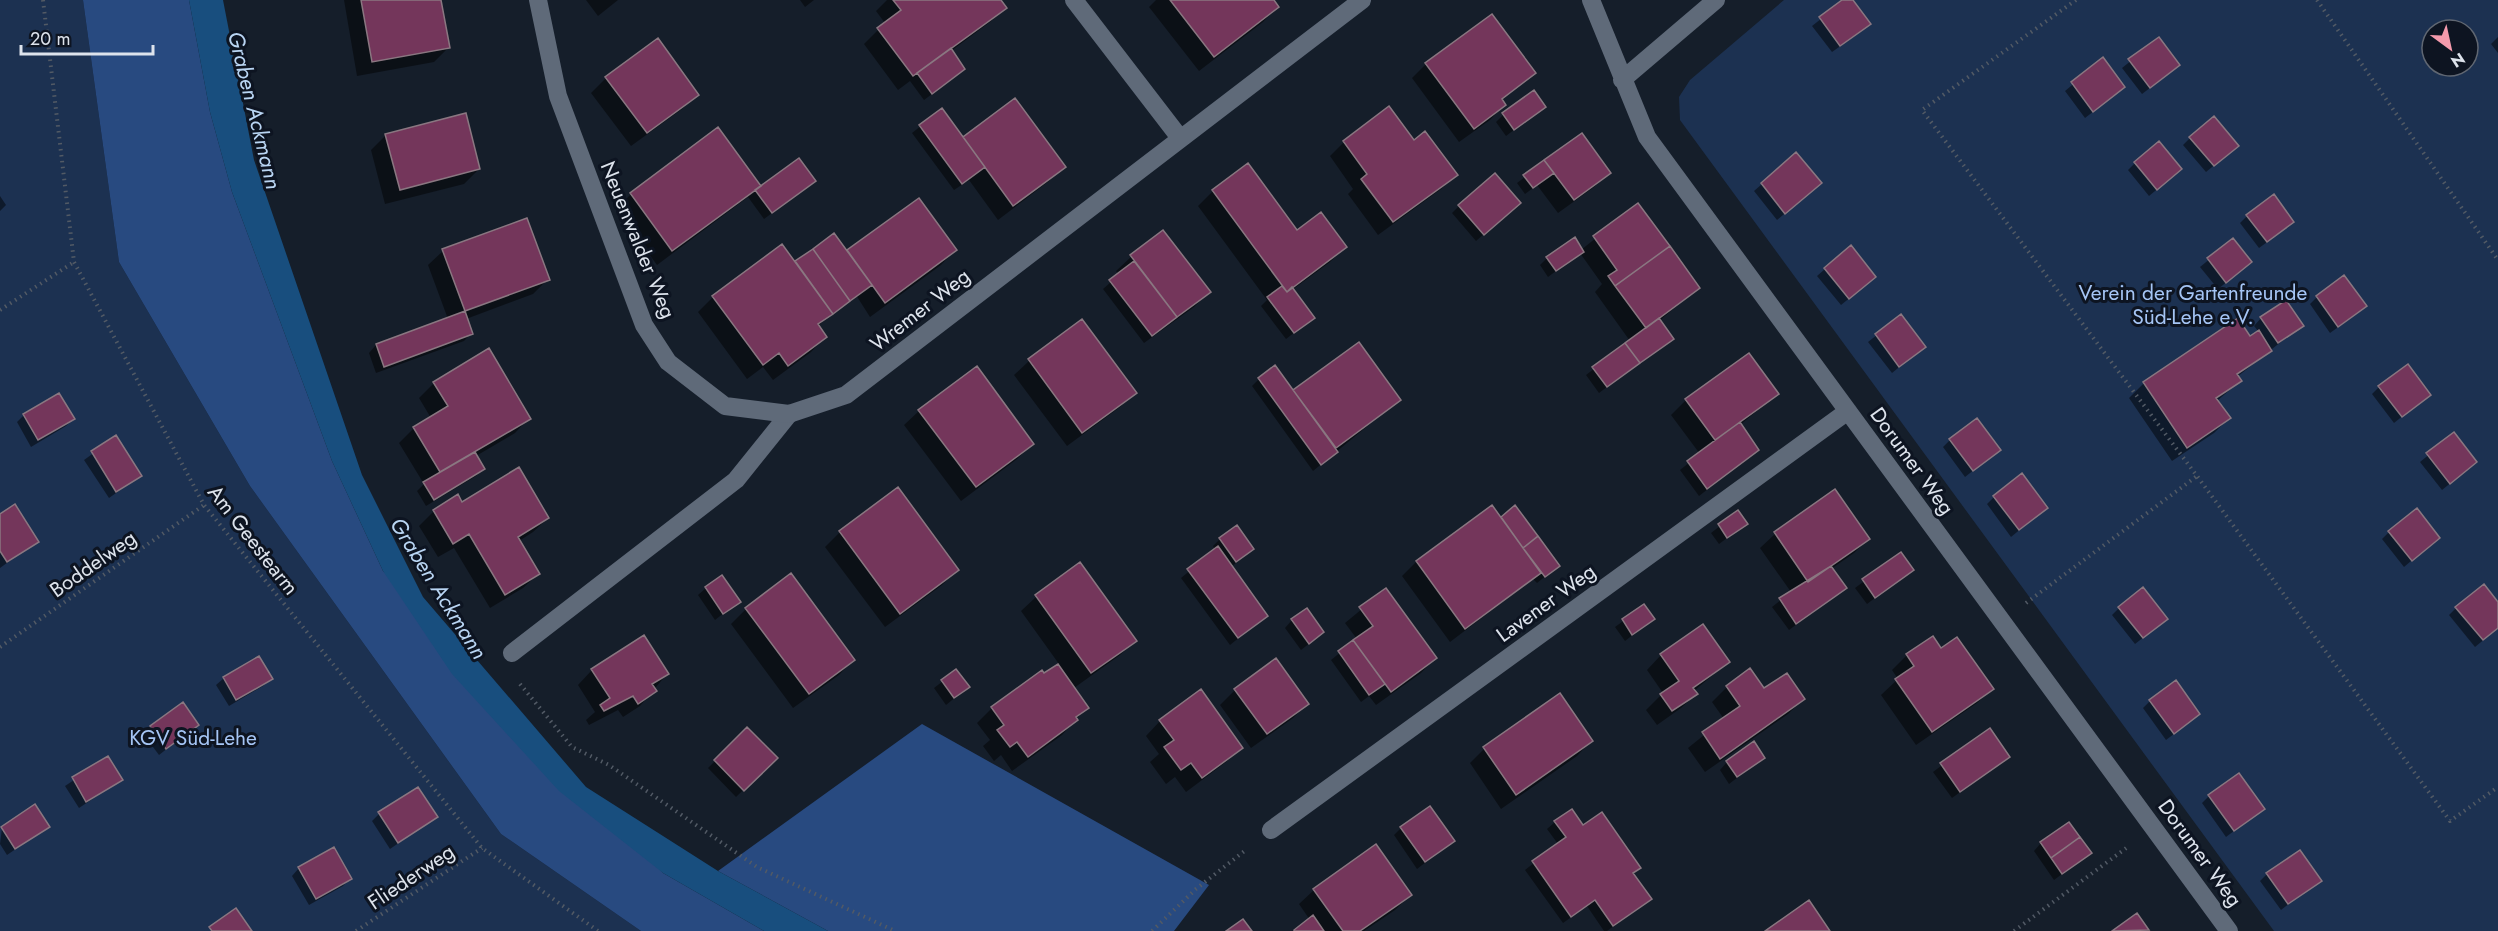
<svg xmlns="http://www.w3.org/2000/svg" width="2498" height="931" font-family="Jost,sans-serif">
<rect width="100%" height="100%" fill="#151e2a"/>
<path fill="#1c3151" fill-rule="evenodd" d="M0,0h83l36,262 131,224 251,348 140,97h-641z
M1784,0h714v931h-224l-594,-811 -1,-23 11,-17zM2432,30h36v36h-36z"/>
<path fill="#284a80" d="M83,0h106l21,112 22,80 100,269 51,110 280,302 101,58h-123l-140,-97 -251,-348 -131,-224z
M922,724l287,161 -35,46h-346l-110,-60z"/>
<path fill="#184e7e" d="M189,0h34l31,160 108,315 61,122 163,190 132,84 110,60h-64l-101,-58 -104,-82 -107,-117 -69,-103 -51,-110 -100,-269 -22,-80z"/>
<path fill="#0007" d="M344,0h96l8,48 -14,14 -77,14z
M586,0h32l-20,16z
M800,0h14l-9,7z
M887,0h112l6,8 -15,14 -39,29 5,25 -32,24 -14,-19 -12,9 -34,-46 21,-21 -9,-12z
M1156,0h116l5,7 -14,15 -64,49 -50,-64z
M1845,0h6l11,31 -30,21 -20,-26z
M2498,37v16l-7,-9z
M2158,39l13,33 -29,22 -20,-26z
M2102,60l14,34 -31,24 -20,-27z
M1426,64l108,9 -33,28 3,4 -14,15 -31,22 -47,-64z
M606,78l91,16 -15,15 -51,37 -40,-53z
M1544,107l-38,29 -10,-14 7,-7z
M941,110l21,29 102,27 -15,15 -51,39 -29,-40 -15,10 -42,-57z
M718,130l43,58 54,-7 -51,38 -16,-22 -91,68 -41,-56 15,-15z
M386,135l93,34 -15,15 -79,20 -14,-54z
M1581,135l28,38 -15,14 -36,26 -21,-28 -12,9 -8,-11z
M2190,138l39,15 -23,19 -23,-27z
M1344,142h70l42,33 -15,14 -63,46 -30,-41 5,-5 -23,-33z
M2135,163l38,13 -24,20 -21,-26z
M1762,184l50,6 -35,30 -23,-29z
M1213,191l83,41 49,15 -15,15 -38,28 21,28 -27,21 -25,-33 6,-6 -69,-94z
M0,196l6,9 -6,6z
M918,200l37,50 -14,15 -71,52 -14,-22 -30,22 -8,10 7,10 -14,15 -38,28 -10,-13 -16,12 -49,-67 15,-15 82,-33 39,-29 12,17z
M1637,205l61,83 -39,33 13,17 -73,55 -13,-18 44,-34 -35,-49 7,-8 -22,-31 -32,24 -8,-12 7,-7 34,-8z
M1459,206l52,4 -35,31 -24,-28z
M2247,216l38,13 -26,19 -19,-25z
M526,220l22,59 -15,15 -67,25 5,14 -7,8 -88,32 -7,-20 7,-8 72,-26 -20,-54 15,-14z
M1163,232l46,60 -15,15 -50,36 -41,-54 16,-14 -3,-4 15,-14z
M2233,240l10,29 -25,20 -18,-22z
M1825,269l42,15 -26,21 -24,-29z
M2317,297l41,16 -28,20 -20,-29z
M1901,316l23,31 -32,26 -24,-31z
M2261,318l41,7 -65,52 3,4 -23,20 12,17 -15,15 -42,28 -43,-63 15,-15 93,-63 13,18 9,-6 -5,-6z
M1082,322l53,70 -15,15 -53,39 -53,-71 15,-14z
M1259,379l34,13 106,8 -86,71 -61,-85z
M434,383l95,35 -14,15 -39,23 7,13 -7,7 -50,30 -9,-15 7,-7 -25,-41 15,-15 17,-10 -12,-20z
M2379,387l50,8 -35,28 -22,-29z
M1777,394l-37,31 9,32 -50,39 -19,-26 20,-16 -29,-39 15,-15z
M919,411l113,33 -15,15 -56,42 -57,-76z
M24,415l49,4 -7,7 -35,21 -14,-25z
M2454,434l14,35 -26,21 -22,-28z
M116,437l24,39 -31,22 -25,-38z
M1950,440l49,10 -34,27 -22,-30z
M1835,491l33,48 -14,14 -23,16 14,19 -56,42 -17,-23 19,-15 -31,-44 15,-14z
M1994,497l52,11 -35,29 -24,-33z
M462,504l86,14 -15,14 -14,9 19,33 -15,14 -33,20 -36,-60 -16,9 -19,-31 15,-15z
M1515,507l43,59 -21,17 -4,-4 -83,63 -48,-66 14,-14 84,-43z
M1738,512l8,12 -27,20 -8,-11z
M0,515l37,26 -37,27z
M840,532l117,38 -15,15 -57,42 -60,-80z
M2389,532l49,6 -34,29 -22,-28z
M1220,539l32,10 -21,18 35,49 -36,29 -49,-67 34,-28 -2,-4z
M1901,554l11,16 -45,34 -12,-16z
M1080,564l55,77 -15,14 -46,33 13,19 -25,28 -50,36 -11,-16 -7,6 -11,-15 7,-6 -13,-17 15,-15 67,-44 -38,-53 15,-14z
M706,588l33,13 -24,19 -17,-25z
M1385,590l50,68 -14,15 -45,32 -7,-9 -8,6 -30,-42 26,-21 -12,-16z
M2498,604v24l-23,19 -26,-32 7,-7z
M1644,606l9,13 -28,22 -10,-14z
M2119,608l39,18 -23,18 -23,-29z
M746,609l107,51 -14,15 -46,33 -62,-84z
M1292,620l23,19 -14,11 -16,-22z
M1932,638l9,12 51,39 -15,14 -61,42 -35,-50 17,-16 -6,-9 15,-15z
M1661,655l67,7 -34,29 2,3 -15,14 -24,17 -11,-15 17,-17 -16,-23z
M258,658l13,21 -8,7 -34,20 -13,-21 8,-7z
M592,670l75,4 -27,32 -17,11 -5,-7 -29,15 -3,-5 9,-8 -17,-27z
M956,671l12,16 -22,18 -12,-17z
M1727,687l37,3 39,9 -15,15 -83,58 -17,-24 36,-29 -12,-17z
M1235,690l72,14 -14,14 -42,30 -31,-43z
M2150,701l41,20 -25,19 -23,-32z
M1160,721l81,27 -15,14 -40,30 -11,-15 -9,7 -16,-22 9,-8 -13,-18z
M197,725l-38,30 -15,-20 7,-7z
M747,729l29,29 -40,39 -28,-29z
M1989,730l19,27 -56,41 -19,-26z
M1591,741l-14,15 -76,53 -31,-46 14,-14z
M107,758l14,22 -42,28 -14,-22z
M1763,758l-34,26 -9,-14 7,-8z
M2209,796l54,13 -37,28 -24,-34z
M379,814l57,3 -46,32 -18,-28z
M1555,822l28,5 56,41 -7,7 18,24 -43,32h-3l-17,-25 -24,17 -38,-53 33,-26 -11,-15z
M48,827l-41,28 -7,-11 2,-16z
M1401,828l52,13 -36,28 -23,-34z
M2041,843l49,10 -36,27 -20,-29z
M299,868l51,10 -7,8 -34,19 -17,-29z
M2267,874l53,6 -39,30 -21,-29z
M1314,890l96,5 -15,15 -31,21h-69l15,-11 -11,-16z"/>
<path fill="#74365b" stroke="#8a7781" stroke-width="1.5" d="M361,0h80l9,48 -78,14z
M893,0h108l6,8 -94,68 -36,-48 24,-18z
M1170,0h104l5,7 -65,50z
M1842,0h11l18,24 -31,22 -21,-29z
M1492,14l44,59 -34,26 4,6 -32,24 -49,-66z
M2159,37l21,28 -30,23 -22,-29z
M658,38l41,57 -52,38 -42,-56z
M951,48l14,21 -33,25 -15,-21z
M2103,57l22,30 -32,25 -22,-30z
M1534,90l12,17 -32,23 -12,-17z
M1015,98l51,69 -53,39 -50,-69z
M1389,106l25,34 11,-9 33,44 -65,47 -32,-43 6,-5 -24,-33z
M942,108l43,59 -23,17 -43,-59z
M466,113l14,56 -80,21 -15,-56z
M2214,116l25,30 -25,20 -25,-29z
M718,127l43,59 -89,65 -42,-58z
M1582,133l29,40 -37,27 -30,-40z
M2159,141l23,28 -25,21 -23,-28z
M1796,152l26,31 -37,31 -24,-31z
M799,158l17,23 -44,32 -17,-23z
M1544,160l10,13 -21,15 -10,-13z
M1248,163l49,67 24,-18 26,35 -60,45 -75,-102z
M1495,173l26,30 -37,32 -26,-30z
M2274,194l20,28 -27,20 -21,-27z
M919,198l38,52 -72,53 -38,-53z
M1638,203l32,43 -55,40 -7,-10 9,-6 -24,-34z
M527,218l23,62 -85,31 -23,-62z
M1163,230l48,62 -34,25 -47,-62z
M834,233l38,52 -22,16 -37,-52z
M1575,237l9,15 -28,19 -10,-14z
M2233,238l19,24 -26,21 -19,-25z
M782,244l51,70 -15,10 9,13 -39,29 -9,-13 -16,12 -51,-69z
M1851,245l25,32 -27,22 -25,-31z
M1670,246l30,42 -54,40 -31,-42z
M813,249l37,52 -17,13 -38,-53z
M1134,261l43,56 -25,19 -43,-56z
M2344,275l23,31 -29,21 -22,-31z
M1282,286l5,6 5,-5 23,31 -21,15 -27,-36z
M2286,300l18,26 -26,17 -18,-26z
M465,311l8,23 -89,33 -8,-23z
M1901,314l25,33 -27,20 -24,-33z
M1659,318l15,21 -34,24 -15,-20z
M2238,318l12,18 9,-6 13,21 -35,23 5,7 -26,17 15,20 -44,30 -44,-66z
M1082,319l55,74 -55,40 -54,-74z
M1359,342l42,58 -65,48 -43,-58z
M1625,343l15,20 -33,24 -15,-20z
M489,348l42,71 -91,53 -27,-45 35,-21 -15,-24z
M1749,353l30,41 -64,46 -30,-41z
M2408,364l23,31 -29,22 -24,-31z
M1275,365l63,87 -17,13 -63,-87z
M977,366l57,78 -58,43 -58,-77z
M59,393l16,26 -37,21 -15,-26z
M1977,418l24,32 -28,21 -24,-32z
M1740,422l19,28 -52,39 -20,-28z
M2454,432l23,30 -27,22 -24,-31z
M116,435l26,41 -26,16 -25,-41z
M475,452l10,17 -51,31 -11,-18z
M519,467l30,51 -31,19 22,37 -35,21 -36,-61 -16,10 -20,-34 25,-16 4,8z
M2022,473l26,35 -29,22 -26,-34z
M898,487l61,83 -59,44 -61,-83z
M1835,489l35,50 -62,43 -34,-50z
M15,504l24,38 -32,20 -7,-11v-37z
M1492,505l49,68 -76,56 -49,-68z
M1515,505l23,31 -15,12 -22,-31z
M2417,508l23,30 -28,23 -24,-30z
M1738,510l10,14 -21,14 -9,-14z
M1237,525l17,24 -18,13 -17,-24z
M1538,536l22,30 -15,11 -22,-29z
M1218,546l50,70 -30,22 -51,-69z
M1901,552l13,18 -39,28 -13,-19z
M1080,562l57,79 -46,32 -56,-78z
M1831,566l16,22 -51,36 -17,-26z
M791,573l64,87 -46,34 -64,-86z
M722,575l19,27 -18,12 -18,-27z
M2484,584l14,18v26l-15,12 -28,-33z
M2143,587l25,32 -25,19 -25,-31z
M1386,588l51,70 -46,34 -38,-52 20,-14 -14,-19z
M1644,604l11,15 -23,16 -10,-16z
M1307,608l17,24 -15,12 -18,-25z
M1703,624l27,38 -37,26 5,6 -26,17 -12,-17 19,-13 -19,-27z
M644,635l25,39 -17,10 5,7 -19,13 -5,-8 -29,15 -4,-6 10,-7 -19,-29z
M1933,636l8,12 16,-11 37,52 -62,43 -37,-53 19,-13 -8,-12z
M1353,640l32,44 -16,11 -31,-44z
M259,656l14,23 -37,21 -13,-23z
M1276,658l33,46 -42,30 -33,-45z
M1058,664l31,44 -13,9 2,3 -50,37 -11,-15 -7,5 -13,-17 7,-5 -13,-18 51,-37 2,3z
M1750,668l14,20 23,-15 18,26 -85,60 -18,-27 38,-26 -14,-20z
M956,669l14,18 -16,11 -13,-18z
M2176,680l24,34 -26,20 -25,-34z
M1201,689l42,59 -41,30 -11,-15 -10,7 -17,-23 10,-7 -15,-20z
M1560,693l33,48 -77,54 -33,-48z
M183,702l16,23 -33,24 -16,-23z
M747,727l31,31 -34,33 -30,-31z
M1990,728l20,29 -50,35 -20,-29z
M1754,741l11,17 -28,19 -11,-16z
M108,756l15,24 -37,22 -14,-25z
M2239,773l26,36 -31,22 -26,-36z
M418,787l20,30 -40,26 -20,-31z
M35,804l15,23 -35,22 -14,-22z
M1430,806l25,35 -30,21 -25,-35z
M1572,809l11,16 19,-13 39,56 -8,5 19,26 -39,27 -18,-26 -24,17 -39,-56 34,-24 -12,-16z
M2069,822l11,15 -29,21 -11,-16z
M2080,837l12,16 -30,21 -11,-16z
M1376,844l36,51 -52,36h-17l-30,-42z
M334,847l18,32 -36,20 -18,-32z
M2300,850l22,31 -34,23 -22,-31z
M1809,900l21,31h-65z
M236,908l16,23h-40l-3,-4z
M2137,913l12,17 -37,1z
M1313,915l11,16h-30v-1z
M1243,919l9,12h-26z"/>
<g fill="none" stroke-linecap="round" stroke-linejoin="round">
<path stroke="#525a65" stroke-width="4" stroke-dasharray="1.5 4.5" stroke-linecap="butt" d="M43,0l31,262 130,243 278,343 116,83
M2076,0l-154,110 275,366 253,345 48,-34
M2317,0l181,260
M0,310l74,-48
M2026,603l171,-127
M0,647l204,-142
M520,684l52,63 37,18 148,102 138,64
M356,931l126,-83
M1152,931l44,-42 51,-40
M2014,931l115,-85"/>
<path stroke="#5f6a79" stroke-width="18" d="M512,653l224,-173 53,-66"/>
<path stroke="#5f6a79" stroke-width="18" d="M538,0l20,96 86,229 24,37 57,44 64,8 57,-19 516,-395
M1074,0l106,138
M1591,0l56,137 582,794
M1622,80l94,-80
M1271,830l577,-419"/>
</g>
<g text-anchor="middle" stroke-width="6" stroke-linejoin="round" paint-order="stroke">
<g font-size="21" fill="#dde3ec" stroke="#0d1421">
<text transform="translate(638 240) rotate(68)" y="7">Neuenwalder Weg</text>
<text transform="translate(920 310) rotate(-38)" y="7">Wremer Weg</text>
<text transform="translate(1912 461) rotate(54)" y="7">Dorumer Weg</text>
<text transform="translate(253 540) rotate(52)" y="7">Am Geestearm</text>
<text transform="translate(93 564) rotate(-35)" y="7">Boddelweg</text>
<text transform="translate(1546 603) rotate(-36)" y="7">Lavener Weg</text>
<text transform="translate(2200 853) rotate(54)" y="7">Dorumer Weg</text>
<text transform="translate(411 877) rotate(-34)" y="7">Fliederweg</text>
</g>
<g font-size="21" fill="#a5c5f5" stroke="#0d1421">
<text x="2193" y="300">Verein der Gartenfreunde<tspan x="2193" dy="24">Süd-Lehe e.V.</tspan></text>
<text x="193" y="745">KGV Süd-Lehe</text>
</g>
<g font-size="22" font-style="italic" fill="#b9d5f3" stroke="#0d1421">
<text transform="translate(255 110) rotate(76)" y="8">Graben Ackmann</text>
<text transform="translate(439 588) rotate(58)" y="8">Graben Ackmann</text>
</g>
</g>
<g transform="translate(2450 48) rotate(147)"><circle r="28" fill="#0d1421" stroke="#606772" stroke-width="1.5"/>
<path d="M0-4.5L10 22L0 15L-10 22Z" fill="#f39aac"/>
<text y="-9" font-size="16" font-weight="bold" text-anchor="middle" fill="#dde3ec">N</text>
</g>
<path d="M21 45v9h132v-9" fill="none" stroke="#dde3ec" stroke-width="3"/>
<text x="30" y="45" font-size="18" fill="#dde3ec" stroke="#0d1421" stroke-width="4.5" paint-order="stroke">20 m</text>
</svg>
